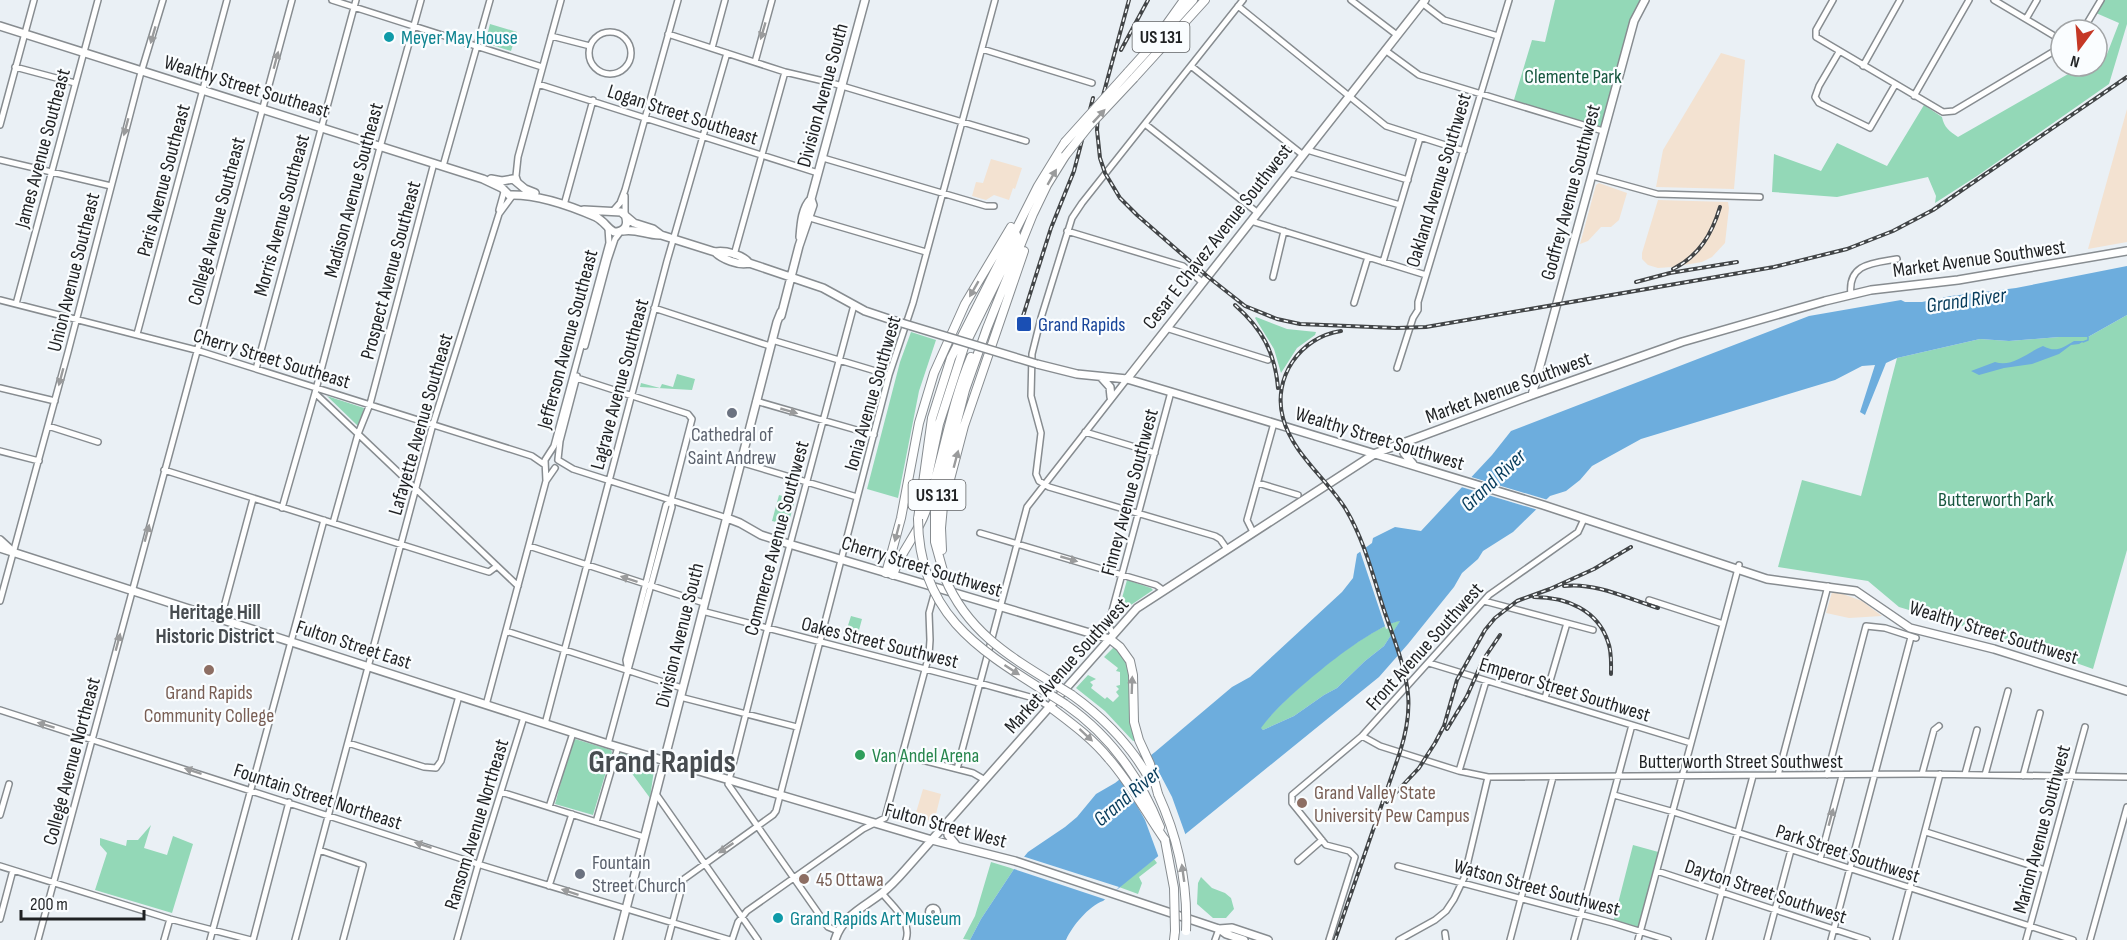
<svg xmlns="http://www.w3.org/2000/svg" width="2127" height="940" font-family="'Sofia Sans Condensed',sans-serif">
<rect width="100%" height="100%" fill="#eaf0f5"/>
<path fill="#f3e2d1" d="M1721,53l24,7 -11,129 -78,-2 7,-37z
M2127,109v133l-39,7z
M991,159l31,9 -7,21 -2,-1 -4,12 -15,-5 -8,5 -14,-4 4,-14 7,1z
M1599,183l28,10 -8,27 -8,7h-10l-13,14 -8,3 16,-59z
M1658,200l70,2 1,6 -4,35 -13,14 -10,5 -30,5 -14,1 -10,-3 -6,-6v-6z
M1832,592l11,2 19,7 20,15 -33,2 -23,-5z
M923,789l18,5 -7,28 -19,-6z"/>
<path fill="#93d8b7" d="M1555,0h90l-8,13 -34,118 -90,-28 19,-63 13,2z
M2104,0h23v24l-18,60 -132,92 -42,27 1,-7 -8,-19 -91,20 -65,-5 2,-38 47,17 16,-28 50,23 37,-61 18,12c2,10 7,14 16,20l124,-71h15v-4l10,-8 12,-31 -23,-10z
M490,24l27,8 -6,19 -26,-8z
M2127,315v235l-34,119 -64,-23 -130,-39 -31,-26 -90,-14 24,-87 59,16 36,-138 83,-19 29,2 50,-4h29z
M1256,317l31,12 29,3 -1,3 -18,13 -16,25 -7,-24 -19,-31z
M911,332l25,8 -17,51 -21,107 -31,-9 33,-127z
M677,374l18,5 -3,11 -52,-3 1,-4 19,5 2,-4 11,3z
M327,396l37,12 -5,19z
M779,495l16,5 -7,25 -16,-4z
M1127,580l24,8 2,2 -25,17 -6,-9z
M851,616l11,3 -7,26 -12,-4z
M1401,620l-17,26 -19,15 -28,27 -13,7 -30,21 -31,14 -3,-2c26,-33 101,-97 141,-108z
M1114,647l11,12 3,7 2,50 7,24 -4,1 -28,-30 -29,-23 12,-13 8,4 -6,3 3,3 -2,3 14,11 2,-2 6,5 6,-6 -3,-4 3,-3 -3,-3 4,-1v-13l-4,-1 2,-3 -14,-11z
M575,739l36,11 1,2 -19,63 -38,-11 17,-62z
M621,753l34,10 -5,35 -31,-42z
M151,825l-7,23 23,7 6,-19 20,8 -21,69 -77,-23 12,-37 -7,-8v-7l26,8 1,-6h11z
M1633,845l29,8 -21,78 -28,-8z
M1154,859l3,4 -18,14 3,6 -4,11 -19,-7z
M991,862l23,7 -33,50 -11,21 -7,-1 12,-23z
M1201,877l11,11 13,5 6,5 3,11 -8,9h-13l-16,-14 1,-21z"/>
<path fill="#6daddd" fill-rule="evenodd" d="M2127,266v49l-39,22h-29l-50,4 -29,-2 -83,19 -11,5 -21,52 -5,-3 15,-47 -13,1 -27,14 -194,59 -49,27 -12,14 -14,11 -16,5 -37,36 -30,19 -5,8 -16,14 -8,14 -46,57 -29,33 -276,224c-14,5 -31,25 -37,39h-96l11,-21 33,-50 14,-17 37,-25 12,-10 19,-23 19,-11 40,-31 77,-65 18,-10 92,-85 11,-14 4,-24 15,-11 1,-5 22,-11 26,4 71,-76 19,-24 298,-115 92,-16 4,2h17l29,-6 65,-8zM1400,621l-16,25 -19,15 -28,27 -13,7 -30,21 -31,14 -2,-2c18,-27 108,-102 139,-107z
M2074,341h10l-5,3 -8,1 -12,9 -27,10 -28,4 -25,7 -8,-4 24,-9c17,6 33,-10 48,-16 13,7 19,2 31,-5z"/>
<path fill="#eaf0f5" d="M1468,476l80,24 -10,10 -80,-24z
M1364,544l27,83 -5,2 -27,-81z
M1149,753l23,44 14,39 -27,22 -14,-38 -15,-27 -12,-16z
M1022,856l97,31 -12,13 -96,-32z"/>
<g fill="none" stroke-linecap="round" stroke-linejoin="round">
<path stroke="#6daddd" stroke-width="1.5" d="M2083,342l5,-2v-3"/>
<g stroke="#878c90" stroke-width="8">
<path id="minor" d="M332,0l210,67
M421,0l-42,151 -64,242 203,193
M1351,0l46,35
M1833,0l-17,30v7l127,75 11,-1 107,-64
M1994,0l67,40
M1422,3l22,17 54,16
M1238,6l148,120 78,25
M2026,19l11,-19
M2083,30l18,-30
M589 53a21 21 0 1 1 42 0a21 21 0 1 1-42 0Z
M668,34l117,38 47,11 194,58
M551,36l39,10
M712,48l13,-48
M982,49l110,34
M1385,50l34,25 184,56
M1839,52l-20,34 -4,11 4,6 51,25 25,-43
M755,62l17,-62
M1191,66l112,89
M1863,66l37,-66
M15,67l60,16
M538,84l280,89
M1914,96l55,-96
M1145,124l113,89
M0,125l34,-125
M1307,150l101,30
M823,158l163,48h8
M0,160l111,26
M443,166l47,-166
M1290,173l110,32
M1592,176l65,18 103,3
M518,182l-2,-6 2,-19 43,-157
M564,205l29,-105
M499,210l5,-18
M613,211l7,-8 5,-13 53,-190
M625,215v-19
M810,218l116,34
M1251,221l175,54
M1067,231l116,35 19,16
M734,255l51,-183
M1383,262l37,-124
M1273,277l11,-46
M1851,295c-4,-32 23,-32 46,-36
M0,300l196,50 336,106 13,9
M1354,303l14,-46
M16,304l82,-304
M654,308l116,38
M1166,328l102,32
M137,334l90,-334
M772,340l117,35
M585,346l23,-86 7,-21 6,-8
M1397,368l16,-50 5,-8v-8l91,-302
M256,369l100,-369
M577,378l111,36 4,5 -21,81 -5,5 -40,155 2,11
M0,388l55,13
M756,401l118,34
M48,426l50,16
M1085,432l70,21
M0,451l39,10
M558,459l2,-18 17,-65
M558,460l15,9 154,49
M740,462l117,35
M164,470l315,99 10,3 8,-6
M546,481l-1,-21 9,-14 55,-203 -1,-15
M1258,483l40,12
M282,508l33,-115
M333,523l25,-89 12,-30 64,-241
M1253,532l-6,-12 27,-97
M980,533l176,52 7,5
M529,546l175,57
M1227,549l-7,-10 -5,-3 -166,-49 -10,-6 -3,-7 5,-41 -10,-37 1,-42 9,-36 31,-100 10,-15 161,-203
M1649,600l74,24
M0,601l68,-249 72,-276 23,-76
M1484,601l109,29
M702,611l277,72 58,16 13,8
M221,618l32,-119
M506,631l176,57
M1113,634l-4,-8 2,-11 60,-223
M1429,663l262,80
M680,697l117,30
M1545,698l22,-75
M486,705l60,-224 9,-13
M0,710l484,156 246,74
M545,724l122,-463 60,-208
M1362,736l18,10 79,25 29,6 434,-3 205,3
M348,743l76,24 12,1 5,-7 18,-65
M608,744l64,-237 -1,-7
M902,755l71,18 12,7
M957,769l70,-262 100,-128
M1459,771l27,-90
M1922,774l12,-44 5,-4
M1965,774l12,-44
M1778,775l50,-189
M1827,775l39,-149 19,2 31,10
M1985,775l23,-84
M2023,776l17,-63
M501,792l143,45
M656,794l102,146
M1614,795l60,17 399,128
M549,807l24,-74
M0,815l9,-31
M596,822l22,-75
M1926,832l119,38
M319,850l44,15 -20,75
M1820,859l22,-83
M1298,861l24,-21
M0,866l170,53 81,21
M1398,866l215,57 55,17
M1657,871l210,69
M549,886l23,-72
M882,893c11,14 30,28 24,47
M928.5 912a4.5 4.5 0 1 1 9 0a4.5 4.5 0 1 1-9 0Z
M0,919l13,-49
M906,922l10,-2 11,3 5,-6
M838,931l-10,-4 -100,-143 41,-161 85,-318
M1445,933l1,7
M38,940l254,-940
M164,940l6,-21
M210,940l114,-420
M253,940l36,-138
M295,940l138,-516 66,-210 14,-19
M457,940l20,-71 47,-152
M668,940l16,-61 89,-64 3,-4 113,-436 24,-72 82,-303
M732,940l6,-18 9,-11 116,-82 22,-11 44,-163 1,-15 -1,-27 6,-22
M1215,940l4,-11
M1329,940l26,-83 -6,-6 -23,-6 -34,-42v-8l70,-59 127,-141 89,-63 6,-13
M1399,940l36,-20 11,-9 8,-12 10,-21 24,-101
M1510,940l43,-163
M1574,940l58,-215
M1638,940l101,-375
M1709,940l44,-164
M1767,940l24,-90
M1831,940l80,-303
M1896,940l44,-166
M2026,940l59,-213
M2090,940l37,-133"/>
</g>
<g stroke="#878c90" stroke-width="10">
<path id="major" d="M0,26l483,153 19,9 7,7c28,-1 62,11 87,22 8,4 11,11 18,15 11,0 15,-7 11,-17
M491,179l11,2 11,-2 12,10 10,4
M584,210l37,2 13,11 19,6 8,6 54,17c10,-2 28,3 34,11l74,25 42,23 30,10
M623,231c13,-3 25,5 38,4
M800,237c1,-13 2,-29 11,-38l54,-199
M715,252c7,7 24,14 34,11
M781,316l18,-70 14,-41 -2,-6
M1037,364l40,10 50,5 44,13 372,113 224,74 89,12 54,37 84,21 133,42
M1101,377l9,10 1,10
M1127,379l298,-379
M1532,395l102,-374 11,-21
M1410,442l-6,11 9,11
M727,518l13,5 21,12 28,9 321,95
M0,540l12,11
M0,548l608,196 324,96 83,21 204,68 13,-1 36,12
M949,821l-1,14 8,10
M1219,929l7,5 18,6
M618,940l159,-618 4,-10
M835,940c7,-24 29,-33 47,-47 9,-7 17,-16 24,-24l231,-261 239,-155 156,-58 150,-53 143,-41 46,-11 87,-10 169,-29"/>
</g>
<g stroke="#878c90" stroke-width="10">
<path id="highway" d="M1164,28l20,-28
M1128,72l65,-72
M1134,78l71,-78
M928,476l11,-52 25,-77 38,-77 14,-35
M918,519l14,-101 19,-60 87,-172 27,-44
M942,550l-1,-22 2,-22 21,-80 60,-175
M886,573l15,-55 18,-95 15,-50 31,-69 46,-77
M893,575c7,-23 24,-40 32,-62 18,-51 25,-106 46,-156
M945,578l-10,-36v-35l30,-117 22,-62 46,-114 14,-29 18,-29
M1110,639l10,8 10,14 3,14 1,47 5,18 11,24 8,30
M1072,695c32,23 61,53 79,87
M1065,704c45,31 75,73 95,123
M1050,707c21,16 42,31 59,52 22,25 37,54 56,81
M1174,940l1,-9"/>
</g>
<use href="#minor" stroke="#fff" stroke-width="5"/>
<use href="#major" stroke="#fff" stroke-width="7"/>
<use href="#highway" stroke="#fff" stroke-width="8"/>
<g stroke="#424547" stroke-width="4">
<path id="rail" d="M1129,0l-31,114 -1,16 3,28 5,15 15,25 17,17 70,61 38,30 32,13 23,5 96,4 30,-1 348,-60 73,-18 46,-18 40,-21 194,-133
M1121,50l27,-50
M1673,269c26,-13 39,-35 47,-62
M1636,282l34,-9 67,-11
M1235,305c27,24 40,47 43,83
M1023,316l28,-88 23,-57 19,-73
M1564,586c31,-4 65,13 94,22
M1534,597c32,0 64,13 74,45 4,10 3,22 3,32
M1447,729l20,-33 16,-36 17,-25
M1387,802l32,-34 16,-25 9,-17 13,-46 28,-50 10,-12 22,-17 33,-12 44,-20 37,-22
M1335,940l65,-188c6,-19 10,-38 8,-58 -3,-29 -15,-57 -24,-84 -11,-34 -20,-71 -39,-102 -19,-30 -53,-55 -62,-90 -11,-40 17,-81 58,-87"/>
</g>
<use href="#rail" stroke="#fafdff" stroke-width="1.5" stroke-dasharray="4.5" stroke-linecap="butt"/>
<g stroke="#878c90" stroke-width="10" stroke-linecap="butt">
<path id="major-bridge" d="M895,321l142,43"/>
</g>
<g stroke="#878c90" stroke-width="10" stroke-linecap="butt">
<path id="highway-bridge" d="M1065,142l63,-70
M1065,156l24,-30 45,-48
M918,519c1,103 71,136 147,185
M945,578c25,60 75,84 127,117
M1158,794c20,44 30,89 28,137
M1165,840l9,48 1,43"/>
</g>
<use href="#major-bridge" stroke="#fff" stroke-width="7"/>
<use href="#highway-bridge" stroke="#fff" stroke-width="8"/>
</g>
<defs><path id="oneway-solid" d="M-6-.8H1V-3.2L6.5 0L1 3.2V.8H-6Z" transform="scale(1.5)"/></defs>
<g fill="#9a9b9c">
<use href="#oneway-solid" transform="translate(763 31) rotate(106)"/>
<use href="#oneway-solid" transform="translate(153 35) rotate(106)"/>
<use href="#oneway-solid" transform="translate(276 60) rotate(-75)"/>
<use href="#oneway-solid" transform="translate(1099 116) rotate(-47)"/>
<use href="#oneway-solid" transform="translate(126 127) rotate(105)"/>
<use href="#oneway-solid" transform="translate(1052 177) rotate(-60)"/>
<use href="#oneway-solid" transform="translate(974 289) rotate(120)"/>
<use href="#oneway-solid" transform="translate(61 377) rotate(105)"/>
<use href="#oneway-solid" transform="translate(789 411) rotate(16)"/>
<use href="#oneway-solid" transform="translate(956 459) rotate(-75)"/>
<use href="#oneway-solid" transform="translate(147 533) rotate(-75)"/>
<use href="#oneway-solid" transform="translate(897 533) rotate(105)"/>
<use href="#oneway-solid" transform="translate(1069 559) rotate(16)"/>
<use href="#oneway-solid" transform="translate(629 579) rotate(-162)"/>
<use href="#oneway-solid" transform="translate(118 642) rotate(-75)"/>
<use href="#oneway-solid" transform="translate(1012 670) rotate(33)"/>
<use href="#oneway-solid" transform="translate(1132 685) rotate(-88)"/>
<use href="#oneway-solid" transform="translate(46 725) rotate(-163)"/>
<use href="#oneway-solid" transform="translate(1086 735) rotate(43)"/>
<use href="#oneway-solid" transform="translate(193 771) rotate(-162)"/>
<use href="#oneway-solid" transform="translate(1831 817) rotate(-75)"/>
<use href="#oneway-solid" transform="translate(423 845) rotate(-162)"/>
<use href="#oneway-solid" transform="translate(726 848) rotate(146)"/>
<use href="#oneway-solid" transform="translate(1183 873) rotate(-98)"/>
<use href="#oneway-solid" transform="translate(570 892) rotate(-162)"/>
</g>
<g fill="#0f9aa8" stroke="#fafdff" stroke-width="2">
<circle cx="389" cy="37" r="6"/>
<circle cx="778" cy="918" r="6"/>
</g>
<rect fill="#1a4fb4" stroke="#fafdff" stroke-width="2" x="1016" y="316" width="16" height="16" rx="3"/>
<g fill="#6b7280" stroke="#fafdff" stroke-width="2">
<circle cx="732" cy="413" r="6"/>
<circle cx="580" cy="874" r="6"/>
</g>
<g fill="#8d6e63" stroke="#fafdff" stroke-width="2">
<circle cx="209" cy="670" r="6"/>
<circle cx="1302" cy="803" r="6"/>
<circle cx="804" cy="879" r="6"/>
</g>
<circle fill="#2e9e5b" stroke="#fafdff" stroke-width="2" cx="860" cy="755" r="6"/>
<g text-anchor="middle" stroke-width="4.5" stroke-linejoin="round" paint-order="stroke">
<g fill="#fafdff" stroke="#616365" stroke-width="1.5">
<rect x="1132.5" y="22" width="57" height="30" rx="4.5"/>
<rect x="908.5" y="480" width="57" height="30" rx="4.5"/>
</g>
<g font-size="18" font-weight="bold" fill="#1f2123">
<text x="1161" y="43">US 131</text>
<text x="937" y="501">US 131</text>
</g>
<g font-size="20" fill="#0d838f" stroke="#fafdff" text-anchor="start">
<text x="401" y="44">Meyer May House</text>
<text x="790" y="925">Grand Rapids Art Museum</text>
</g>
<g font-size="20" fill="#16563e" stroke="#fafdff">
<text x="1573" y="83">Clemente Park</text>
<text x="1996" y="506">Butterworth Park</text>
</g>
<g font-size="20" fill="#1f2123" stroke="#fafdff">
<text transform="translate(247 86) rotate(17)" y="7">Wealthy Street Southeast</text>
<text transform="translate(822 95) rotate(-75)" y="7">Division Avenue South</text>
<text transform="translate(683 114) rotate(18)" y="7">Logan Street Southeast</text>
<text transform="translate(42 148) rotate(-75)" y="7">James Avenue Southeast</text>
<text transform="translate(163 180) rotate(-75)" y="7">Paris Avenue Southeast</text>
<text transform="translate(1438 180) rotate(-73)" y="7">Oakland Avenue Southwest</text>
<text transform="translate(353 190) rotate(-75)" y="7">Madison Avenue Southeast</text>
<text transform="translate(1570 192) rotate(-75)" y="7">Godfrey Avenue Southwest</text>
<text transform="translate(281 215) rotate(-75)" y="7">Morris Avenue Southeast</text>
<text transform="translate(216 221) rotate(-75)" y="7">College Avenue Southeast</text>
<text transform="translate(1217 236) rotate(-52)" y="7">Cesar E Chavez Avenue Southwest</text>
<text transform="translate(1979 258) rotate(-8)" y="7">Market Avenue Southwest</text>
<text transform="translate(390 270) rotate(-75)" y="7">Prospect Avenue Southeast</text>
<text transform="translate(73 272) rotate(-76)" y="7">Union Avenue Southeast</text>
<text transform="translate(567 339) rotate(-75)" y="7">Jefferson Avenue Southeast</text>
<text transform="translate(272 358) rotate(17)" y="7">Cherry Street Southeast</text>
<text transform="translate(619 384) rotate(-75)" y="7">Lagrave Avenue Southeast</text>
<text transform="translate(1508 387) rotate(-20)" y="7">Market Avenue Southwest</text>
<text transform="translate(872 393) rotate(-74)" y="7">Ionia Avenue Southwest</text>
<text transform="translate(420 424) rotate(-74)" y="7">Lafayette Avenue Southeast</text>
<text transform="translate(1380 438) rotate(17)" y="7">Wealthy Street Southwest</text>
<text transform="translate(1129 492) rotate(-75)" y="7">Finney Avenue Southwest</text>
<text transform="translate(776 538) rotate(-75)" y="7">Commerce Avenue Southwest</text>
<text transform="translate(922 566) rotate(17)" y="7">Cherry Street Southwest</text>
<text transform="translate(1994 632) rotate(17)" y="7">Wealthy Street Southwest</text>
<text transform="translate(679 635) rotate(-76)" y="7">Division Avenue South</text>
<text transform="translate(880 642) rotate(14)" y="7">Oakes Street Southwest</text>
<text transform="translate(354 644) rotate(18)" y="7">Fulton Street East</text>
<text transform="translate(1424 646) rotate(-48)" y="7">Front Avenue Southwest</text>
<text transform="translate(1066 665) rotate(-48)" y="7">Market Avenue Southwest</text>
<text transform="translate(1565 689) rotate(17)" y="7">Emperor Street Southwest</text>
<text transform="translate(71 761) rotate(-75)" y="7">College Avenue Northeast</text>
<text x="1741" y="768">Butterworth Street Southwest</text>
<text transform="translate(318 796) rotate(18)" y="7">Fountain Street Northeast</text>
<text transform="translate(476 824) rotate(-73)" y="7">Ransom Avenue Northeast</text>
<text transform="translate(946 825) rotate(15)" y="7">Fulton Street West</text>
<text transform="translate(2041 829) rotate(-75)" y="7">Marion Avenue Southwest</text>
<text transform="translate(1848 853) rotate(18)" y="7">Park Street Southwest</text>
<text transform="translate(1537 887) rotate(15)" y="7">Watson Street Southwest</text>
<text transform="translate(1766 891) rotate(18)" y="7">Dayton Street Southwest</text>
</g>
<g font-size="20" fill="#164399" stroke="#fafdff" text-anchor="start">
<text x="1038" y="331">Grand Rapids</text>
</g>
<g font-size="20" fill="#5b616d" stroke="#fafdff">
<text x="732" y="441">Cathedral of<tspan x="732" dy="23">Saint Andrew</tspan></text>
<text x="592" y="869" text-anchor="start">Fountain<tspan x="592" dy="23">Street Church</tspan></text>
</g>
<g font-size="20" fill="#785e54" stroke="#fafdff" text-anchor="start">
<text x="209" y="699" text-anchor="middle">Grand Rapids<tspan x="209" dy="23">Community College</tspan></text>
<text x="1314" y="799">Grand Valley State<tspan x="1314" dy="23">University Pew Campus</tspan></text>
<text x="816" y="886">45 Ottawa</text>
</g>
<g font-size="20" fill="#27864d" stroke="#fafdff" text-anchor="start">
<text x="872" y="762">Van Andel Arena</text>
</g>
<g font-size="21" font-style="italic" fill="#063b5b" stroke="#fafdff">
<text transform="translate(1966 300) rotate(-8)" y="7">Grand River</text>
<text transform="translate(1493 480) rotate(-43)" y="7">Grand River</text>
<text transform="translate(1127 796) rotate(-40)" y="7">Grand River</text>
</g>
<g font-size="21" font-weight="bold" fill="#474c50" stroke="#fafdff">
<text x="215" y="619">Heritage Hill<tspan x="215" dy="24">Historic District</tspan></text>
</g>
<g font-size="32" font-weight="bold" fill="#474c50" stroke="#fafdff">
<text x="662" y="772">Grand Rapids</text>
</g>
</g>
<g transform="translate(2079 48) rotate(196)"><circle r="28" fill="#fafdff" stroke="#a2a5a7" stroke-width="1.5"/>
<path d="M0-4.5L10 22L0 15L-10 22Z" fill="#c53826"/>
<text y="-9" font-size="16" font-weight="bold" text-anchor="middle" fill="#1f2123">N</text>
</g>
<path d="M21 910v9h123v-9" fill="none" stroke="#1f2123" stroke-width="3"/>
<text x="30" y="910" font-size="18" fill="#1f2123" stroke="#fafdff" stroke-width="4.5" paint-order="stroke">200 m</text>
</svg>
